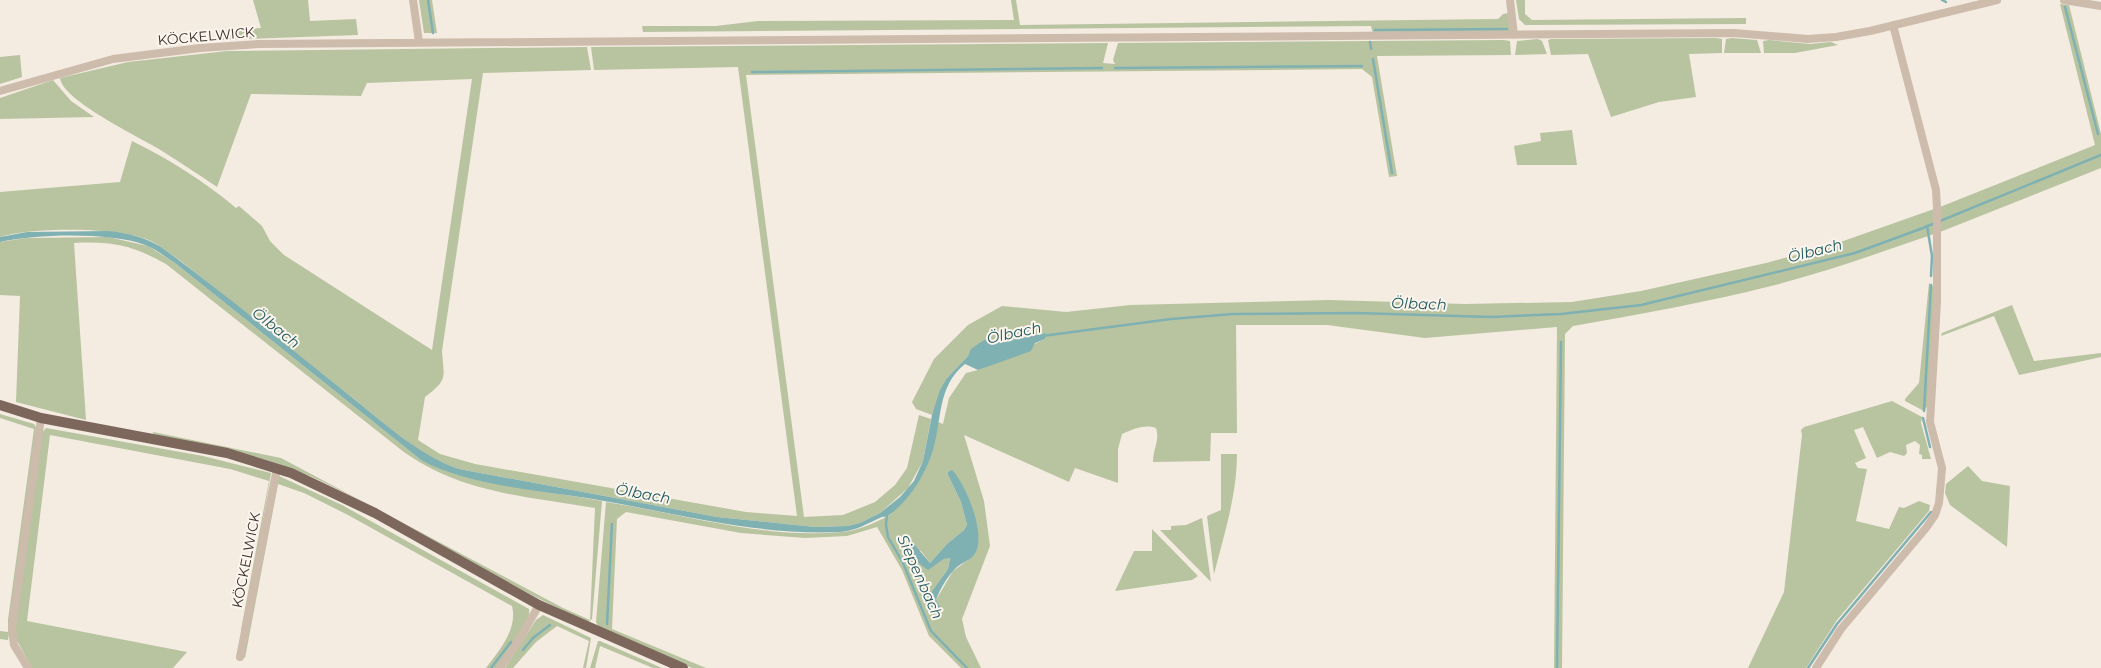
<svg xmlns="http://www.w3.org/2000/svg" width="2101" height="668" font-family="Montserrat,sans-serif">
<rect width="100%" height="100%" fill="#f4ebe1"/>
<path fill="#b8c4a0" fill-rule="evenodd" d="M253,0h55l2,21 46,-2 2,16 -142,5 2,-9 43,-3z
M419,0h13l5,33h-13z
M1011,0h5l4,25 478,-6 5,-5 6,-1 2,15 -1,4 -137,2 -2,-8 -728,6 -1,-6h74l42,-5 256,-1z
M1516,0h9v14l7,6 214,-2v6l-221,1 -6,-6z
M2060,4l9,1 32,129v34l-161,64v-25l155,-62z
M1716,38l6,1v14l-33,1 7,43 -37,5 -48,15 -23,-63 -37,1 -3,-15 3,-1z
M1732,38l25,2 4,13h-37l2,-14z
M1538,39l4,2 5,13 -32,1 2,-14z
M1504,40l6,1 1,14 -134,1 20,120 -8,1 -17,-100 -10,-8 -616,6 58,442 39,-2 32,-13 20,-17 12,-17 12,-53 12,4 -8,42 -15,27 -28,25 -20,10 -12,3 -33,1 -98,-10 -258,-48c-42,-14 -76,-47 -110,-74 -56,-44 -111,-89 -167,-133 -12,-8 -23,-18 -36,-23 -32,-12 -113,-12 -146,-2v-45l120,-10 12,-41c37,18 72,40 104,67l3,-2 23,20 8,15 14,14 148,95 40,-271 -105,4 -6,13 -110,-2 -34,93c-19,-13 -39,-26 -58,-38 -20,-12 -97,-49 -99,-71l68,-16 99,-11 360,-4 4,23 -108,3 -41,278c2,28 6,28 -17,46l-7,43 22,14 35,10 271,48 51,4 -59,-449 -144,3 -3,-23 517,-4 -5,20 12,1 -2,-4 5,-17z
M1769,40l41,4 21,-2 7,3 -43,8h-31l-1,-12z
M20,55l2,22 -22,7v-27z
M53,80l18,21 23,16 -94,2v-21z
M1572,130l5,35h-60l-3,-19 27,-5 -1,-8z
M1934,209v25c-53,18 -105,37 -159,51 -67,17 -134,29 -202,41l-8,8 -3,334h-8l3,-341 -132,11 -98,-13h-91l1,108h-26l-1,28 -57,1c0,-13 7,-22 3,-34 -13,-4 -22,1 -34,6l-4,15v34l-43,-15 -6,14 -105,-47 20,66 6,45 -28,73 4,18 15,31h-20l-32,-32 -27,-66 -25,-43 -30,9 -42,2 -64,-5 -115,-21 -9,7 -5,110 94,39h-14l-93,-39 -3,-7 10,-120c77,12 157,37 236,30 16,-1 32,-9 46,-16 3,-2 8,-8 11,-10 24,-24 33,-52 39,-84l5,2 6,-26 17,-25 12,-3 67,-31 -1,-6 -33,7h-20l-19,9 -4,7 -21,22 -15,37 -16,-6 -4,-7 22,-43 34,-34 34,-19 64,6 64,-7 199,-5 136,4 107,-2 69,-11 125,-28 66,-18zM948,475l17,19 6,11 -3,55 -15,11 -17,29 -8,-2 20,-29 2,-12 -6,2 -16,10 -11,-7 -11,-13 15,2 9,12 17,-19 17,-14 3,-5 -6,-23z
M108,237l40,9 27,17 246,197c57,24 120,30 181,41l-10,118 -4,3c-96,-42 -182,-103 -278,-146 -50,-22 -104,-31 -157,-42v-2l128,26 282,150 27,12 5,-112c-70,-12 -137,-15 -195,-59l-234,-185c-34,-19 -54,-23 -92,-21l12,177 -70,-18 4,-106 -20,-1v-53l26,-4z
M1929,283l5,4 -2,57 -4,61 -4,6 -19,-10v-2l14,-16z
M2012,305l22,56 67,-8v4l-82,18 -25,-59 -53,20 1,-3z
M1892,401l30,16 -1,6 10,36h-9v-4l-3,-1 1,-9 -5,-4 -9,4 1,8 -3,3 -14,-4 -13,6 -14,-31 -9,3 12,28 -11,5 3,5 9,1 -11,52 33,8 10,-22 5,1 15,-7 11,4 -1,6 -92,109 -31,48h-58l36,-76 18,-157 -1,-5 3,-3z
M0,414l34,10 3,5 -29,211 -8,-1v-8l8,1v-12l26,-191 -34,-11z
M46,428l157,28 68,17 -27,157h-3l28,-149 -39,-12 -180,-34 -23,186 160,31 -14,16h-141l-16,-29 -1,-18 27,-188z
M1221,454h16c0,41 -13,81 -23,120l-7,-58 14,-6z
M1968,466l14,15 28,5 -3,61 -57,-42 -5,-12 1,-9z
M279,476l63,29 187,104c3,14 -24,47 -32,59h-11c13,-17 32,-39 26,-62l-164,-91 -44,-22 -26,-9 -33,174 -3,-1z
M1202,518l9,64 -51,-52h11v-4l15,-1z
M1152,529l46,47 -6,4 -77,11 19,-40h18z
M543,615l48,23 -5,30h-3l6,-27 -32,-15 -21,16 -23,26h-8l31,-48z
M598,641h2l62,27h-9l-53,-22 -5,22h-5z"/>
<path fill="#7fb0b2" d="M108,231c20,2 36,6 53,16 65,47 126,99 188,148 34,27 69,60 110,74l258,48 98,10 33,-1 12,-3 20,-10 20,-16 14,-16 9,-20 9,-46 8,-25 7,-12 21,-22 3,-7 13,-9h27l34,-7v6l-10,4 -4,8 -53,19 -13,-6c-28,22 -23,56 -32,86 -8,25 -23,50 -44,65 -3,3 -3,1 -7,2 -14,6 -26,14 -42,15 -83,4 -165,-19 -247,-33 -54,-9 -124,-13 -172,-39l-246,-197c-10,-6 -19,-14 -30,-18 -35,-13 -108,-11 -145,-3v-5l27,-5z
M952,470c14,14 37,69 21,86 -5,5 -11,7 -16,11 -9,8 -17,22 -21,33l5,9 -6,2 -3,-1 -4,-13 20,-28 2,-11 -6,1 -16,11 -11,-8 -12,-16 4,-4 4,1 17,20 17,-19 17,-14 3,-5 -6,-23 -13,-27v-3z"/>
<g fill="none" stroke-linecap="round" stroke-linejoin="round">
<path stroke="#7fb0b2" stroke-width="2.5" d="M428,0l5,33
M1942,0l4,2
M2065,7l33,127
M1375,30l132,-1
M1370,42l1,7
M1373,59l19,114
M1115,68l247,-2
M752,72l350,-4
M1927,226l5,30 -1,20
M1042,336l129,-17 62,-5 123,-1 135,4 70,-3 80,-9 214,-52 68,-25 178,-73
M1924,411l7,-126
M1923,418l7,29
M887,514l-1,11 2,12 15,26 28,68 36,37
M607,624l5,-100
M523,650l10,-12 17,-13
M491,668l20,-26
M1557,668l4,-326
M1808,668l29,-44 94,-112"/>
<path stroke="#cdbbac" stroke-width="8" d="M413,0l6,42
M1510,0l4,35
M2064,0l37,6
M0,91l113,-32 87,-11 58,-4 1476,-11 74,6 28,-2 34,-6 127,-31
M240,657l37,-189
M28,668l-14,-23 -2,-16 29,-211
M500,668l19,-28 20,-35
M1816,668l25,-39 85,-101 9,-13 4,-12 3,-35 -12,-46 7,-120v-94l-1,-18 -43,-165"/>
<path stroke="#7d675c" stroke-width="10" d="M0,405l41,13 186,35 64,20 84,40 164,92 144,63"/>
</g>
<g text-anchor="middle" stroke-width="4" stroke-linejoin="round" paint-order="stroke">
<g font-size="14" fill="#3b302b" stroke="#fbf5ee">
<text transform="translate(206 36) rotate(-5)" y="5">KÖCKELWICK</text>
<text transform="translate(246 560) rotate(-79)" y="5">KÖCKELWICK</text>
</g>
<g font-size="15" font-style="italic" fill="#1f5a5e" stroke="#fbf5ee">
<text transform="translate(1815 251) rotate(-14)" y="5">Ölbach</text>
<text transform="translate(1419 304) rotate(2)" y="5">Ölbach</text>
<text transform="translate(276 328) rotate(38)" y="5">Ölbach</text>
<text transform="translate(1014 333) rotate(-12)" y="5">Ölbach</text>
<text transform="translate(643 494) rotate(10)" y="5">Ölbach</text>
<text transform="translate(920 577) rotate(66)" y="5">Siepenbach</text>
</g>
</g>
</svg>
